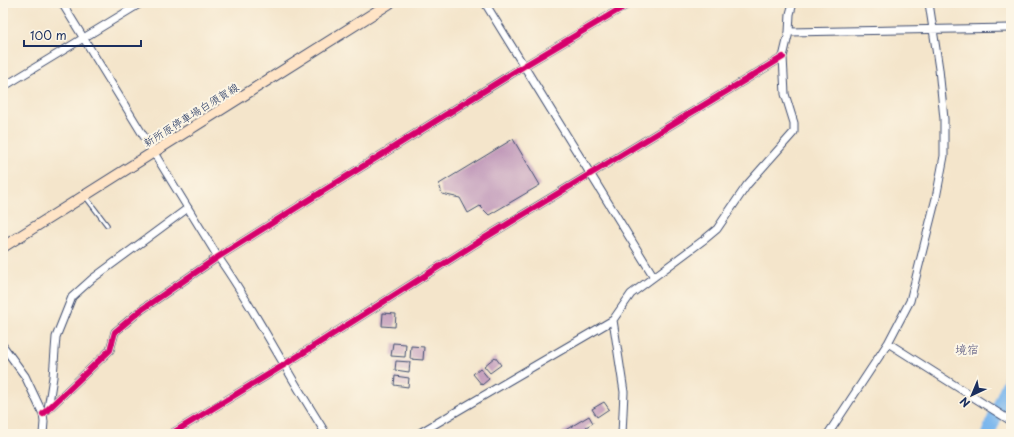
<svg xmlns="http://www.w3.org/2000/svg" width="1014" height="437" font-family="'Playpen Sans','Klee One',sans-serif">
<rect width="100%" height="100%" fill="#fcf5e5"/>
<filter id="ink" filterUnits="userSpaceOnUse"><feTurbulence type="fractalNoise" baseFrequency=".025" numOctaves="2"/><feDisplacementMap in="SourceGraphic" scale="8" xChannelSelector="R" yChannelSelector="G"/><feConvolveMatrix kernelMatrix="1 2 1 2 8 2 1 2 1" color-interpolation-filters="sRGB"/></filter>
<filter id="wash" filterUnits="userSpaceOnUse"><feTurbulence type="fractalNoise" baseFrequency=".012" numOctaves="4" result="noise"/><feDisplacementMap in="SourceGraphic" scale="16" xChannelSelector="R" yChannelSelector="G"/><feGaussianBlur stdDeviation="0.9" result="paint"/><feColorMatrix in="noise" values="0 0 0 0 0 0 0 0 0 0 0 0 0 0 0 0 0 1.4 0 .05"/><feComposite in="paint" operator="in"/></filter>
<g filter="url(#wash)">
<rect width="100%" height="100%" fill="#f4e5cb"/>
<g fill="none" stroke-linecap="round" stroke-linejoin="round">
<path stroke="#7cb7ed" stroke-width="14" d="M988,434l23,-57"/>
</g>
<g id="blocks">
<path fill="#c19aba" d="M513,139l27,46 -51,30 -9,-9 -12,7 -8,-15 -18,-4 -3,-10z
M383,313l13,1 -1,13 -13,-1z
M393,343l13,1 -1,13 -14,-1z
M411,346l13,1 -1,13 -13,-1z
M495,357l6,8 -11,8 -6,-7z
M396,361l14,1 -1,10 -14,-2z
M480,368l9,11 -7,6 -9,-11z
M395,376l14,2 -1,9 -14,-2z
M604,402l5,7 -12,8 -5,-8z
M589,416l4,7 -7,4 5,7h-28l-1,-2z"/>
</g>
</g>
<g filter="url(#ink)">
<use href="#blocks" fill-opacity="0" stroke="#3c4a6e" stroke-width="1"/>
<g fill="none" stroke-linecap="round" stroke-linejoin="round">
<g stroke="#3c4a6e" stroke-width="5.5">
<path id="service" d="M85,196l22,29"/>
</g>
<g stroke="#3c4a6e" stroke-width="9">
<path id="minor" d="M62,3l156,254c25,35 45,72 67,109 13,23 27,45 41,68
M485,3l169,274
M789,32l222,-4
M3,87l138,-84
M888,343l123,78
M3,346l22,30 18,38 1,8 -1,12
M48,409l5,-32 3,-40 16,-40 20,-18 96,-71
M43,414l67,-64 5,-18 26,-22 77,-53 86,-54 220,-137 106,-63
M171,434l113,-69 194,-123 305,-185
M418,434l195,-114
M622,434l2,-42 -11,-72 18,-26 74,-55 12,-10 30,-44 47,-53v-9l-9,-29 -2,-37 6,-25 1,-18 3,-11
M828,434l60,-91 22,-42 26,-103 8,-42v-37l-5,-50 -10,-66"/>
</g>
<g stroke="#3c4a6e" stroke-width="12">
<path id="secondary" d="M3,247l387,-244"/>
</g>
<use href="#service" stroke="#fff" stroke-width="3.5"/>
<use href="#minor" stroke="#fff" stroke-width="7"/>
<use href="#secondary" stroke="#ffe4c6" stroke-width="10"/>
<g stroke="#fcf5e5" stroke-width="8">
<path id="cycleway" d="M43,414l67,-64 5,-18 26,-22 77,-53 86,-54 220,-137 106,-63
M171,434l113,-69 194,-123 305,-185"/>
</g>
<use href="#cycleway" stroke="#d6006c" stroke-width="6"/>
</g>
</g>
<g text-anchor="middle" stroke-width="4" stroke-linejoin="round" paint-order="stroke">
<g font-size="11" fill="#1b2f5e" stroke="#fcf5e5">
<text transform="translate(191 115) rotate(-32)" y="4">新所原停車場白須賀線</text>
</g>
<g font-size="12" fill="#55547e" stroke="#fcf5e5">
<text x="967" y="354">境宿</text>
</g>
</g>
<rect width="1014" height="437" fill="none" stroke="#fcf5e5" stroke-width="16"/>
<g transform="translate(972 395) rotate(224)" stroke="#fcf5e5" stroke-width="3" paint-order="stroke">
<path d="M0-3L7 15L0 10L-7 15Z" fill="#1b2f5e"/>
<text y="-6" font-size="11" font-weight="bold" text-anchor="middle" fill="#1b2f5e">N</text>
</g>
<path d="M24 40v6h117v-6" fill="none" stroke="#1b2f5e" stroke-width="2"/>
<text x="30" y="40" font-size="12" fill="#1b2f5e" stroke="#fcf5e5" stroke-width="3" paint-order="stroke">100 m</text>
</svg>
